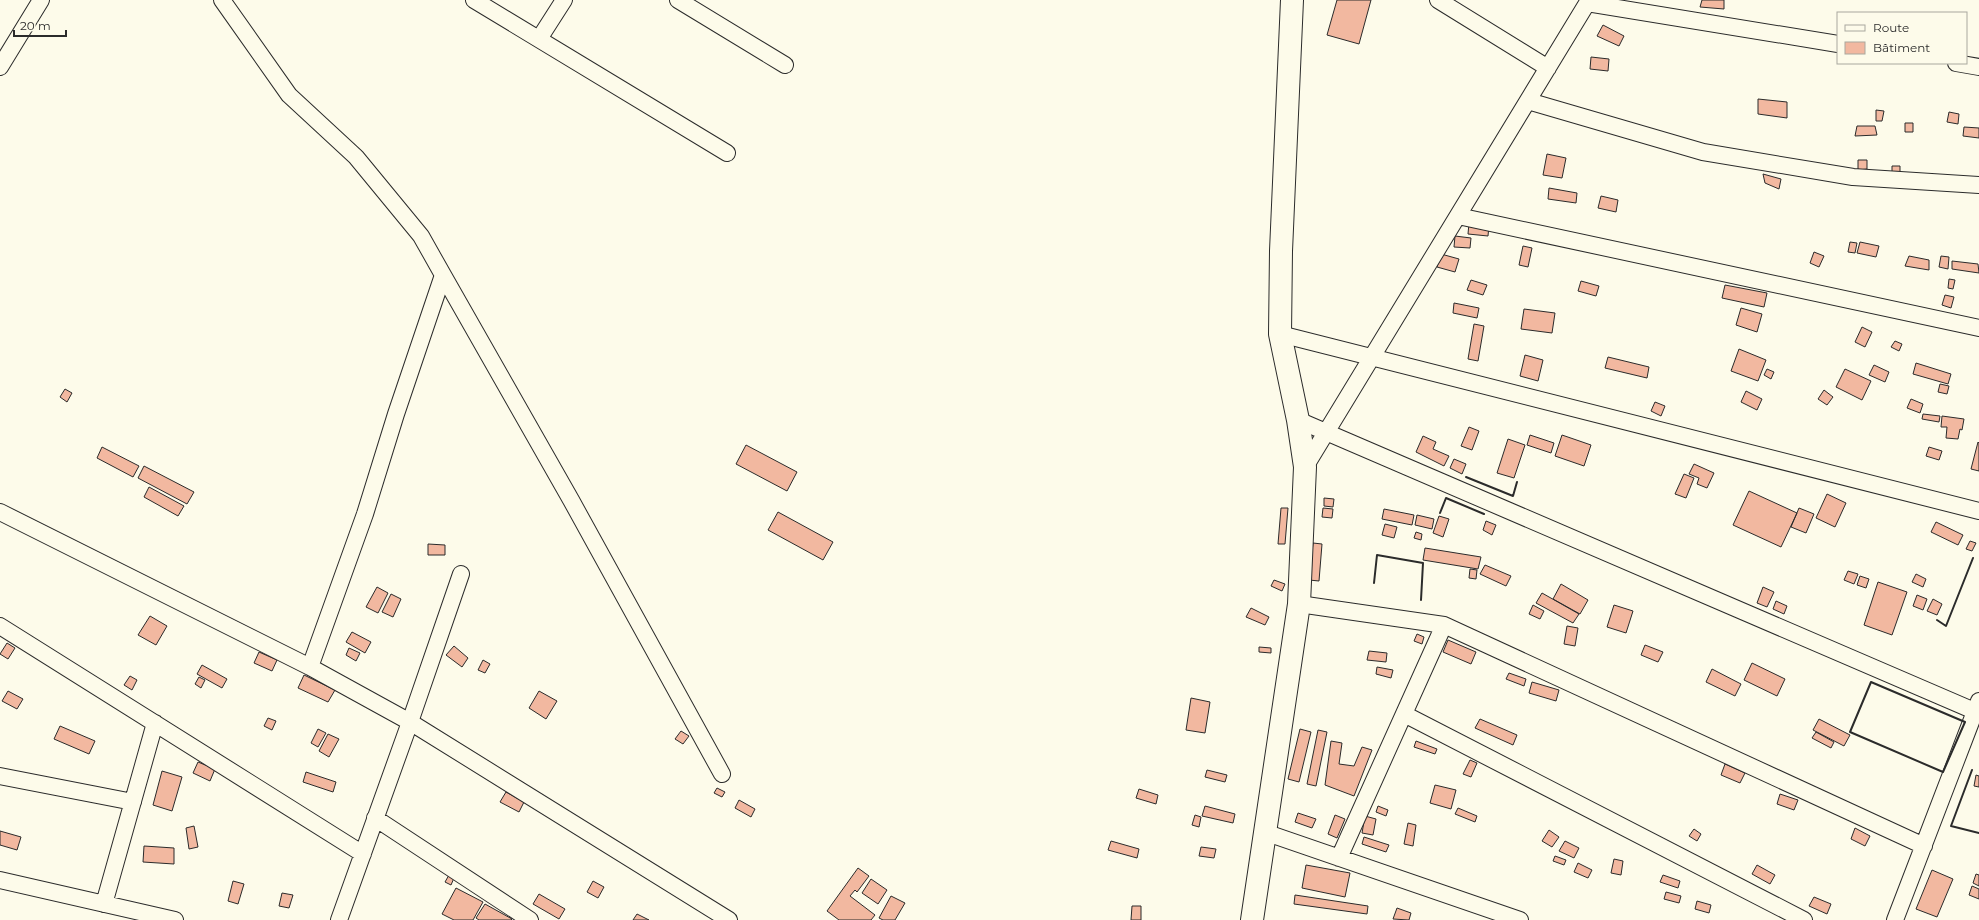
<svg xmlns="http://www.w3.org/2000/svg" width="1979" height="920" font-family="Montserrat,sans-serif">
<rect width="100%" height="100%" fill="#fdfbea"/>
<path fill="#f2b8a0" stroke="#2b2b2b" d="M1337,0h34l-12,44 -32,-9z
M1702,0h22v9l-24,-2z
M1603,25l21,11 -5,10 -22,-10z
M1591,57l18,2 -1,12 -18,-2z
M1758,99l29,3v16l-29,-4z
M1876,110l8,1 -2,10h-6z
M1949,112l10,2 -1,10 -11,-2z
M1905,123h8v9h-8z
M1857,126h18l2,9 -22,1z
M1964,127l15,1v10l-16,-2z
M1547,154l19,4 -4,20 -19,-3z
M1858,160h9v9l-9,1z
M1892,166h8v8h-8z
M1763,174l18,5 -2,10 -14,-6z
M1549,188l28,5 -1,10 -28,-4z
M1601,196l17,4 -2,12 -18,-4z
M1469,223l20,2 -1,11 -20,-2z
M1455,236l16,2 -1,10 -16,-1z
M1850,242l7,1 -2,10 -7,-1z
M1860,242l19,4 -3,11 -19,-4z
M1523,246l9,2 -4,19 -9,-2z
M1814,252l10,4 -5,11 -9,-4z
M1441,254l18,5 -4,13 -18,-5z
M1909,256l20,4v10l-24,-4z
M1941,256l8,1 -1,12 -9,-2z
M1952,261l26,3 1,9 -27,-4z
M1949,279l6,1 -2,9 -5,-1z
M1471,280l16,5 -4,10 -16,-5z
M1581,281l18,5 -3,10 -18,-5z
M1725,285l42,8 -3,14 -42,-9z
M1945,295l9,2 -3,11 -9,-3z
M1454,303l25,5 -2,10 -24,-5z
M1741,308l21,6 -5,18 -21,-7z
M1524,309l31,4 -3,20 -31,-4z
M1474,324l10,2 -6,35 -10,-2z
M1862,327l10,5 -7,15 -10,-5z
M1895,341l7,3 -3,7 -8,-4z
M1739,349l27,11 -8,21 -27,-10z
M1525,355l18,5 -5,21 -18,-5z
M1608,357l41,10 -2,11 -42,-10z
M1916,363l35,11 -3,10 -35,-10z
M1874,365l15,7 -4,10 -16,-7z
M1767,369l7,3 -3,7 -7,-4z
M1845,369l26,12 -9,19 -26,-13z
M1940,384l9,2 -2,8 -9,-2z
M65,389l7,4 -5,9 -7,-5z
M1824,390l9,7 -6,8 -9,-6z
M1746,391l16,8 -5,11 -16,-8z
M1911,399l12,5 -3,9 -13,-5z
M1655,402l10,4 -4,10 -10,-5z
M1923,414l17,2 -1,6 -17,-3z
M1942,416l22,3 -2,11 -2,-1 -2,10 -12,-1 1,-11h-6z
M1469,427l10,4 -7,19 -11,-4z
M1530,435l24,8 -3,10 -24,-8z
M1562,435l29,10 -7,21 -29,-10z
M1423,436l13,6 -3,7 16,7 -5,10 -28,-14z
M1508,439l17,6 -11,33 -17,-5z
M1978,442l1,1v28l-8,-2z
M746,445l51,27 -10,19 -51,-27z
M102,447l37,19 -6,11 -36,-19z
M1929,447l13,4 -3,9 -13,-4z
M1454,459l12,5 -4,10 -12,-6z
M1694,464l20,9 -7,15 -10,-4 2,-6 -10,-4z
M144,466l50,26 -7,12 -49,-26z
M1684,474l10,4 -8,20 -11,-4z
M149,487l35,19 -6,10 -34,-19z
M1749,491l48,22 -16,34 -48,-22z
M1827,494l19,9 -11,24 -19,-9z
M1324,498l10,1 -1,8 -9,-1z
M1281,508h7l-3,36h-7z
M1323,508l10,1 -1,9 -10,-1z
M1799,508l15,6 -8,19 -15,-6z
M1384,509l30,6 -2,10 -30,-6z
M778,512l55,30 -10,18 -55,-30z
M1417,515l17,4 -2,10 -17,-4z
M1439,516l10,3 -6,18 -10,-4z
M1486,521l10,4 -4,10 -9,-5z
M1936,522l27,13 -5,10 -27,-13z
M1385,524l12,3 -3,11 -12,-3z
M1416,532l6,2 -1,6 -7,-2z
M1970,541l6,2 -4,8 -6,-2z
M1313,543l9,1 -3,37 -10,-1z
M428,544l17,1v10h-17z
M1425,548l56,9 -3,12 -55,-9z
M1485,565l26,11 -5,10 -26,-12z
M1470,569l7,1 -1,9 -7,-1z
M1848,571l10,3 -4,10 -10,-4z
M1916,574l10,5 -3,8 -11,-5z
M1860,576l9,3 -3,9 -9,-3z
M1274,580l11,4 -3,7 -11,-5z
M1878,582l29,10 -15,43 -28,-10z
M1561,584l27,16 -8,14 -27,-15z
M377,587l11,6 -10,20 -12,-6z
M1763,587l11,5 -7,15 -10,-4z
M1542,593l37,21 -6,9 -37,-20z
M391,594l10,5 -8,18 -11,-5z
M1917,595l10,4 -4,11 -10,-4z
M1933,599l9,5 -5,11 -10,-4z
M1776,601l11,5 -3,8 -11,-5z
M1533,605l11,6 -4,8 -11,-5z
M1614,605l19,6 -7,22 -19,-6z
M1251,608l18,9 -4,8 -19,-8z
M150,616l17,10 -11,19 -18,-10z
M1567,626l11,2 -3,18 -11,-2z
M352,632l19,10 -6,11 -19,-11z
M1417,634l7,3 -2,7 -8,-3z
M1448,640l28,12 -5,12 -28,-12z
M7,643l8,5 -7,11 -8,-5z
M1645,645l18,7 -5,10 -17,-7z
M454,646l14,12 -6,9 -16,-12z
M1259,647l12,1v5l-12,-1z
M349,648l11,5 -4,8 -10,-6z
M1369,651l18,2 -1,9 -19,-2z
M259,652l18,8 -5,11 -18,-8z
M483,660l7,4 -5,9 -7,-3z
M1752,663l33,16 -8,17 -33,-16z
M202,665l25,14 -5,9 -25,-14z
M1377,667l16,3 -2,8 -15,-4z
M1712,669l29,15 -6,12 -29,-14z
M1509,673l17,6 -2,7 -18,-7z
M304,675l31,15 -7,12 -30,-14z
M130,676l7,4 -5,10 -8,-5z
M199,677l6,3 -4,8 -6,-4z
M1532,682l27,8 -3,11 -27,-8z
M8,691l15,8 -6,10 -15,-8z
M539,691l18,10 -11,18 -17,-11z
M1191,698l19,4 -5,31 -19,-3z
M268,718l8,3 -4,9 -8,-4z
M1480,719l37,16 -4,10 -38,-17z
M1819,719l31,16 -6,11 -31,-16z
M60,726l35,15 -6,13 -35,-15z
M318,729l8,4 -8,14 -7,-4z
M1300,729l11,3 -12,50 -11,-3z
M1318,730l9,2 -11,54 -9,-2z
M681,731l8,5 -6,8 -8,-5z
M1816,732l18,10 -3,6 -19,-10z
M328,734l11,5 -10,18 -10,-6z
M1331,741l11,2 -3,21 15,2 8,-19 10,3 -18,46 -29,-11z
M1416,741l21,8 -2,5 -21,-7z
M1470,760l7,3 -6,14 -8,-3z
M198,762l17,7 -5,12 -17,-8z
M1725,764l20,9 -5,10 -19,-8z
M1207,770l20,5 -2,7 -20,-5z
M162,771l20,6 -10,34 -19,-6z
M306,772l30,10 -3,10 -30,-10z
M1976,775l3,1v11l-5,-1z
M1435,785l21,5 -5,19 -21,-6z
M717,788l8,4 -3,5 -8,-4z
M1139,789l19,6 -2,9 -20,-6z
M506,792l18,10 -5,10 -19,-10z
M1780,794l18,6 -4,10 -17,-6z
M739,800l16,9 -4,8 -16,-9z
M1205,806l30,8 -2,9 -31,-7z
M1378,806l10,4 -2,6 -10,-4z
M1458,808l19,8 -2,6 -20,-8z
M1298,813l18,6 -4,9 -17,-6z
M1195,815l6,2 -2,10 -7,-2z
M1335,815l10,4 -8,19 -9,-4z
M1365,816l11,3 -3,16 -11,-2z
M1408,823l8,2 -3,21 -9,-2z
M194,826l4,21 -9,2 -3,-21z
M1855,828l15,8 -5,10 -14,-7z
M1694,829l7,5 -4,7 -8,-5z
M1549,830l10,7 -7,10 -10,-6z
M0,831l21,6 -4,13 -17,-5z
M1364,837l25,8 -3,7 -24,-8z
M1111,841l28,8 -2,9 -29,-8z
M1565,841l14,7 -5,10 -15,-7z
M144,846l30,2v16l-31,-2z
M1201,847l15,2 -2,9 -15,-2z
M1555,856l11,4 -2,5 -11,-4z
M1614,859l9,2 -2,14 -10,-2z
M1578,863l14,7 -4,8 -14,-6z
M1306,865l44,8 -5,24 -43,-9z
M1757,865l18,10 -5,9 -18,-10z
M858,868l11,8 -12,16 -2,-2 -5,6 25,19 -4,5h-32l-12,-9z
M1932,870l21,9 -16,38 -21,-8z
M1976,874l3,1v11l-6,-3z
M449,875l5,3 -3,7 -6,-3z
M1663,875l17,6 -2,7 -18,-6z
M871,879l16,11 -9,14 -16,-11z
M233,881l11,3 -6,20 -10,-3z
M593,881l11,6 -6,11 -11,-6z
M1972,886l7,3v10l-10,-4z
M456,888l27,14 -10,18h-19l-12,-6z
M1666,892l15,4 -2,7 -15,-4z
M282,893l11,2 -4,13 -10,-2z
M539,894l26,15 -6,10 -26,-15z
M1295,895l73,11 -1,8 -73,-10z
M891,896l14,7 -10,17h-12l-4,-2z
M1814,897l17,7 -4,10 -18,-8z
M1697,901l14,4 -2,8 -14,-4z
M485,904l27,15 -1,1h-32l-3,-2z
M1132,906h9v14h-10z
M1397,908l14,5 -2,7 -16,-1z
M637,914l12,6h-16z"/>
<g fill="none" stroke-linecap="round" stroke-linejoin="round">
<g stroke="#2b2b2b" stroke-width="18">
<path id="street" d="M222,0l67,95 67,62 65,79 22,39 -47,139 -31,100 -55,153
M474,0l253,153
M678,0l107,65
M1438,0l110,68
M1587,3l251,41
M539,39l25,-39
M1956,63l23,4
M0,67l41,-67
M1528,101l175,51 150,25 126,8
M1458,216l521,112
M443,275l128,225 151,274
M1280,334l699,177
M1298,420l681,293
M1305,467l284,-467
M0,512l310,155 100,55 319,198
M1299,604l145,21 480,221
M0,626l363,228
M1404,714l400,206
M0,776l133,26
M375,818l155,102
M1264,832l256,88
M1339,858l105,-233
M0,880l175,40
M104,904l51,-181
M339,920l71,-198 51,-148
M1895,920l84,-219"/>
</g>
<g stroke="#2b2b2b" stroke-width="24">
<path id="secondary" d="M1252,920l47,-316 6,-137 -7,-47 -18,-86 1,-83 11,-251"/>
</g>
<use href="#street" stroke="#fdfbea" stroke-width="16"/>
<use href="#secondary" stroke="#fdfbea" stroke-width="22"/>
<path stroke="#2b2b2b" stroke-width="2" d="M1466,477l47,19 4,-14
M1440,513l6,-15 38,16
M1374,583l3,-28 46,8 -2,37
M1937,620l9,6 27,-68
M1871,682l94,40 -22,50 -93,-40z
M1972,770l-21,56 28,7"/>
</g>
<rect x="1837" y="12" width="130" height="52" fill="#fdfbea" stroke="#a9a89e"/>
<rect x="1845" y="25" width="20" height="6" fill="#fdfbea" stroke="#a9a89e"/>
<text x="1873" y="32" font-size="12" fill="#2b2b2b">Route</text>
<rect x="1845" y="42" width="20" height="12" fill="#f2b8a0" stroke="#a9a89e"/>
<text x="1873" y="52" font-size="12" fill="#2b2b2b">Bâtiment</text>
<path d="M14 30v6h52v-6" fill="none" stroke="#2b2b2b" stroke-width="2"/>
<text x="20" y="30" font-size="12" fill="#2b2b2b" stroke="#fdfbea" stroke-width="3" paint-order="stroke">20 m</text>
</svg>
